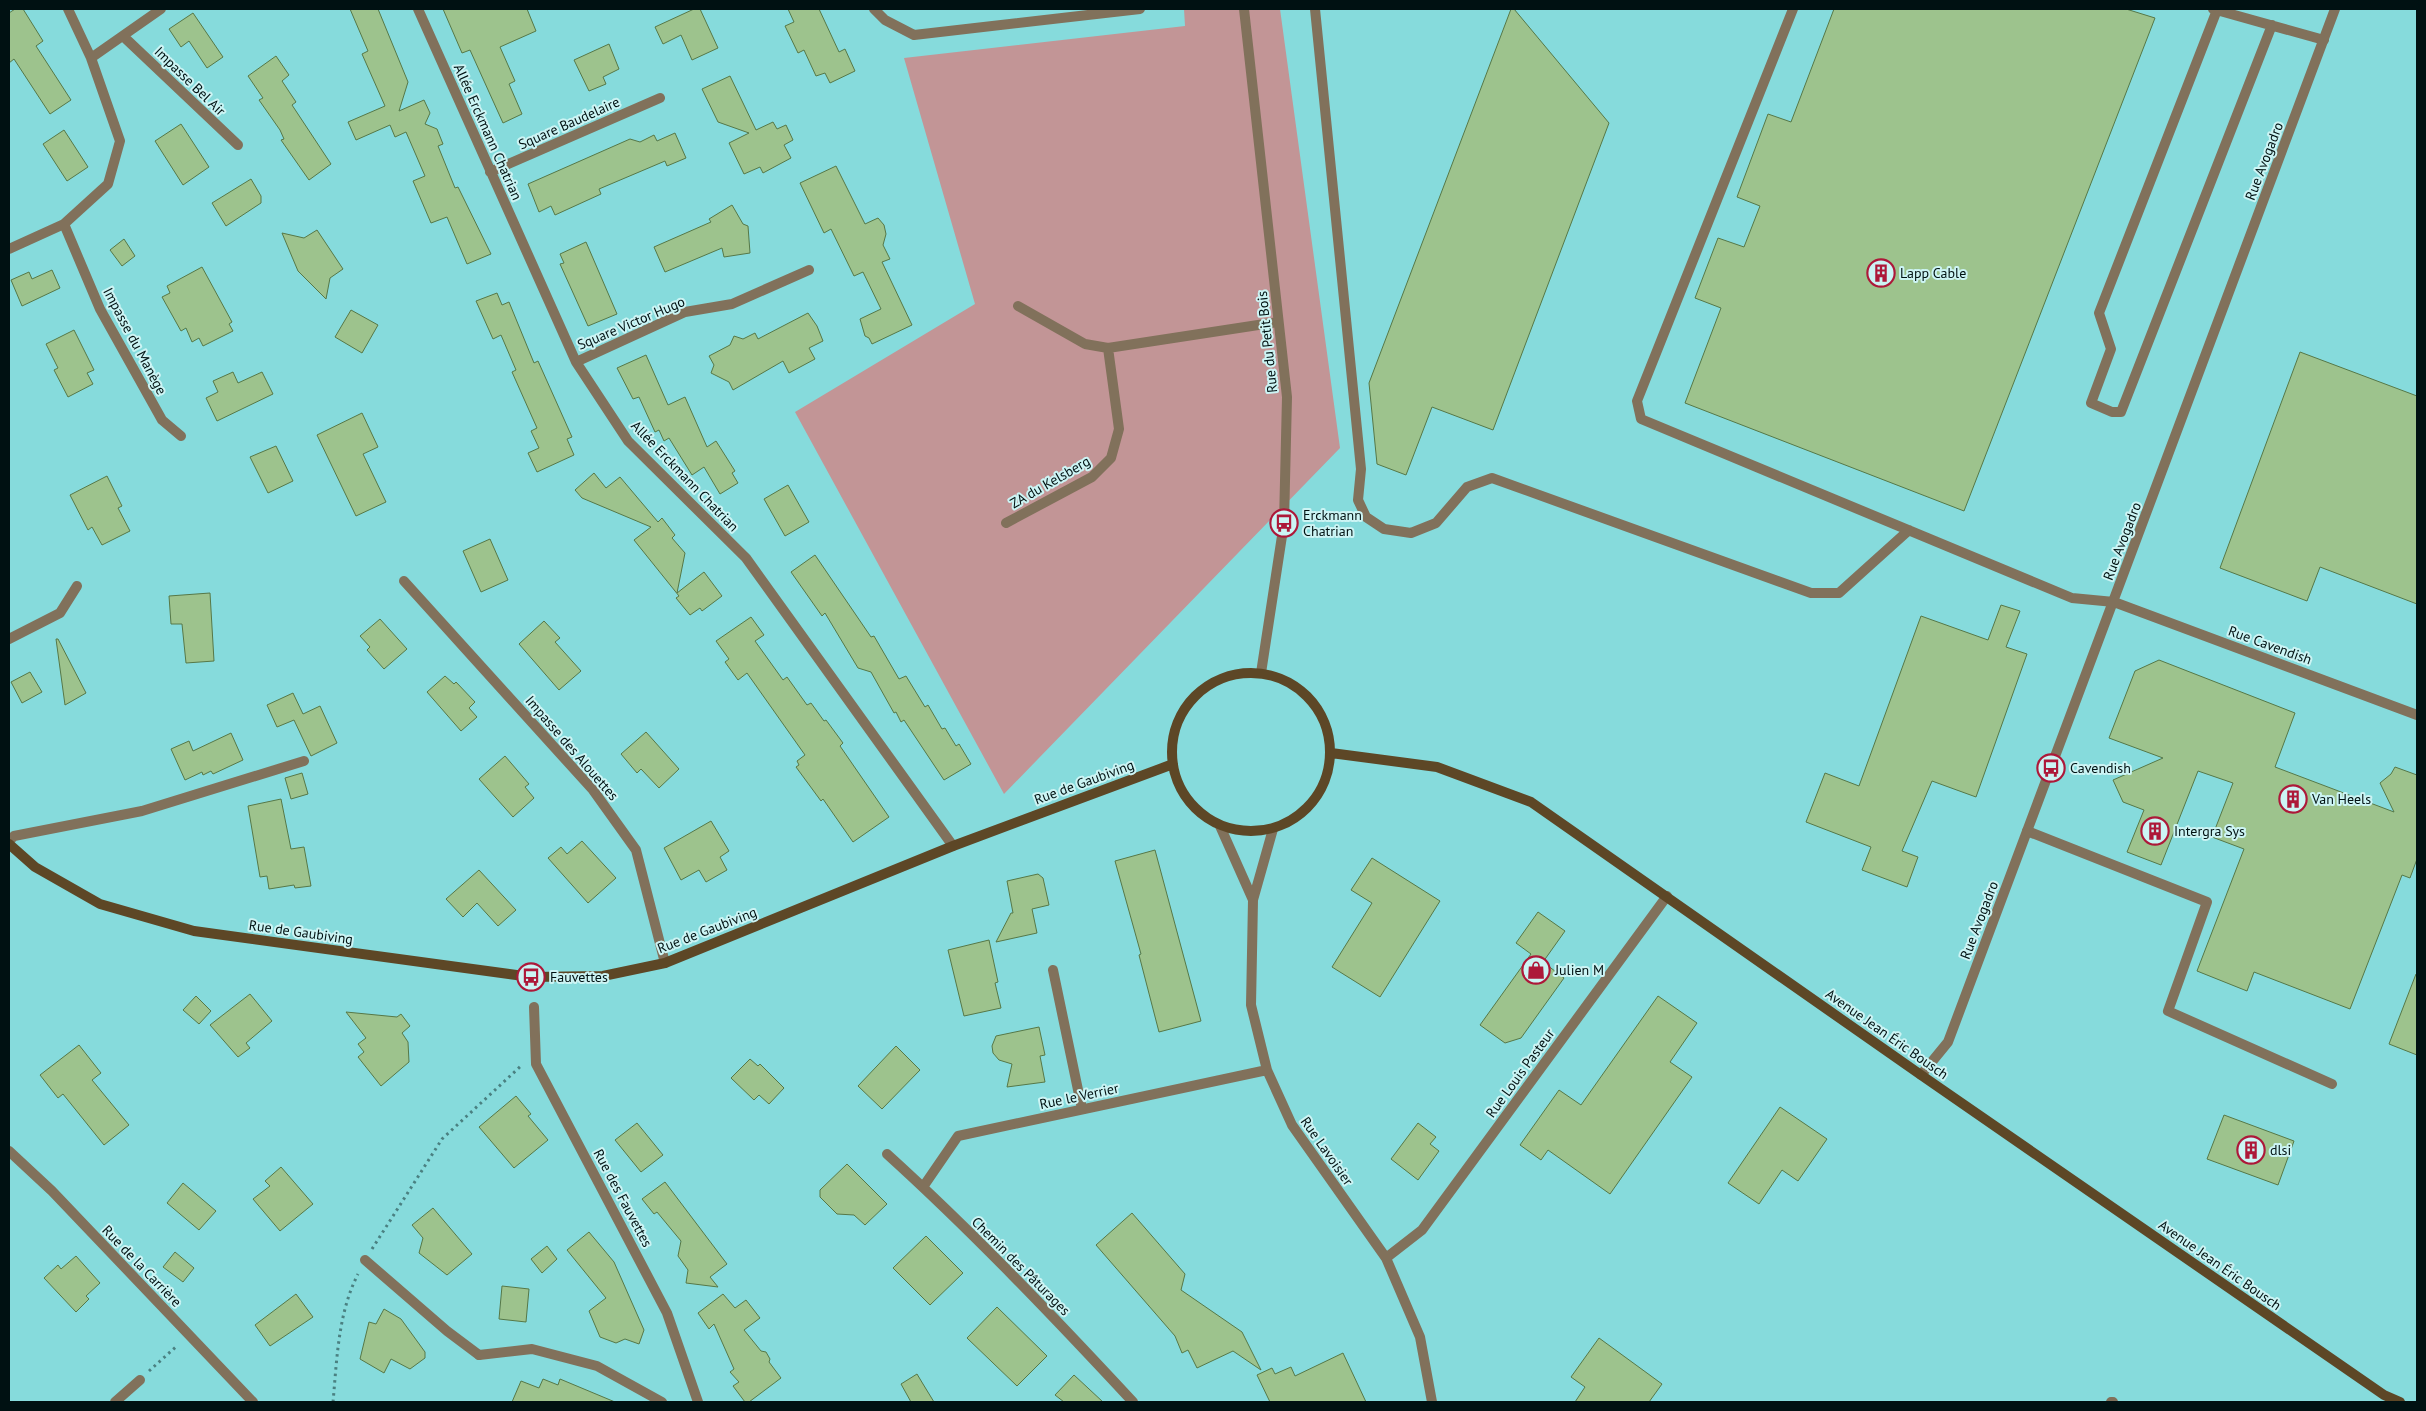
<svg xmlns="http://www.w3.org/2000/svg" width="2426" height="1411" font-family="'PT Sans',sans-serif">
<rect width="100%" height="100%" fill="#86dbdc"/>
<path fill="#c29596" d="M1184,9h96l60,439 -336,346 -209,-382 180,-108 -71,-246 281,-32z"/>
<path fill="#9dc38d" stroke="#567847" d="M15,9h8l20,32 -7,5 35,54 -21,14 -36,-55 -5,4v-50z
M350,9h28l30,73 -9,29 25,-11 6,13 -5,11 12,5 6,15 -5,2 17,42 3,-1 33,67 -24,10 -20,-47 -16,6 -18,-42 12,-5 -19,-44 -11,5 -5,-12 -34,15 -8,-18 37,-16 -23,-52 6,-3z
M443,9h84l9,22 -36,16 15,34 -6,3 13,30 -19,9 -33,-73 -8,3z
M694,9h6l18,39 -26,12 -11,-25 -18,9 -8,-17z
M788,9h31l20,43 6,-3 10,22 -25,12 -5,-10 -9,3 -12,-26 -6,3 -13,-27 9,-4z
M1511,9h3l95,114 -116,307 -61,-23 -26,68 -29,-11 -8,-81z
M1834,9h292l29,9 -191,493 -279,-108 36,-95 -26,-10 23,-60 26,9 16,-41 -23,-9 31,-83 23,8z
M193,13l30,44 -16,11 -18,-27 -8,6 -12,-18z
M609,44l10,25 -16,8 3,7 -17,7 -15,-31z
M276,56l13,19 -7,6 14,21 -4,3 39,59 -22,16 -28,-40 3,-1 -4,-9 -21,-30 4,-2 -15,-22z
M730,76l26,54 17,-8 4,7 9,-4 7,15 -9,5 7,13 -28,15 -3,-6 -16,7 -15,-31 20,-10 -31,-11 -16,-33z
M181,124l28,43 -26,18 -28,-44z
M64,130l24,37 -21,14 -24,-37z
M675,133l11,25 -19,8 -2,-5 -66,28 2,5 -46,21 -4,-9 -12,6 -11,-28 102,-45 10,3 14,-7 3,6z
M836,166l29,58 13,-6 6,7 2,9 -3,11 7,14 -8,3 30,63 -40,19 -3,-6 -4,-2 -5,-17 21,-10 -18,-37 -9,4 -23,-47 -7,4 -24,-50z
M251,179l10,17v7l-35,23 -14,-23z
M732,205l11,19 5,2 2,27 -26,4 -2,-9 -57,24 -11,-25 57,-25 -2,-3z
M317,230l26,39 -13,9 -4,21 -28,-28 -16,-38 22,5z
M124,239l11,17 -13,10 -12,-16z
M586,242l31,72 -29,12 -28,-62 4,-1 -4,-9z
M202,267l30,55 -3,2 4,7 -30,15 -4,-8 -7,4 -6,-14 -5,3 -19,-34 8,-4 -3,-7z
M52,270l8,18 -38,18 -11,-26 18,-8 3,7z
M497,293l5,12 7,-3 25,61 4,-2 34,76 -5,2 7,16 -37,17 -9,-19 11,-5 -8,-17 6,-3 -25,-56 4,-2 -15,-35 -8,4 -17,-38z
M351,310l27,15 -16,28 -27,-16z
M808,313l9,13 6,15 -14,7 6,11 -26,14 -6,-12 -50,29 -4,-8 -18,-9 3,-8 -5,-9 21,-11 4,-9 9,3 12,-6 3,6z
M74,330l20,40 -7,3 6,11 -25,13 -14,-27 4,-2 -12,-24z
M2300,352l117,44v208l-97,-37 -13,34 -87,-33z
M646,355l22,50 17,-8 22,50 9,-6 19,30 -3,2 6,10 -18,11 -16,-27 -12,8 -23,-37 -5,3 -5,-11 -4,2 -16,-35 -6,2 -16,-31z
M233,372l5,11 24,-11 11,22 -56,27 -11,-23 12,-6 -5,-11z
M362,413l16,34 -15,7 23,48 -30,14 -39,-81z
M276,446l17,35 -25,12 -18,-36z
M594,473l12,15 14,-11 38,45 4,-4 13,17 -3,3 13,15 -8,40 27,-21 18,24 -20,15 -2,-3 -10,7 -14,-17 3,-2 -45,-56 17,-13 -69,-29 -7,-8z
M107,476l15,30 -4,2 12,23 -28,14 -10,-18 -4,3 -18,-35z
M788,485l21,37 -24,14 -21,-37z
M490,539l18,41 -27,12 -18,-41z
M815,555l56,82 3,-1 25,43 7,-3 19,31 3,-2 14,24 3,-1 11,18 3,-2 12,20 -27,16 -40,-60 -3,2 -5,-10 -2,1 -23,-41 -13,-4 -33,-55 -3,3 -31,-44z
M210,593l4,68 -28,2 -4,-39h-11l-2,-28z
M2001,605l19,6 -14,36 21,7 -51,143 -44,-16 -30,70 16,6 -11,30 -45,-17 9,-23 -65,-25 19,-49 34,13 62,-170 67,24z
M751,617l13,18 -9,6 28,39 4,-3 20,28 4,-2 13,18 2,-1 17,23 -3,3 49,71 -36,25 -30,-43 -2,2 -25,-34 3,-2 -2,-4 8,-6 -58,-82 -9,7 -13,-18 4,-3 -13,-18z
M380,619l27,30 -23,20 -17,-19 3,-3 -10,-11z
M544,621l16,17 -5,4 26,29 -22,19 -40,-46z
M56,639h2l28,54 -21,12z
M2159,660l136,53 -20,54 119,45 -14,-29 11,-9 4,-7 22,8v84l-7,19 -8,-3 -52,134 -96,-37 -7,19 -50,-20 47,-122 -32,-12 21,-54 -35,-12 -37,94 -34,-13 17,-42 -21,-8 -10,-22 50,-22 -54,-20 26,-67z
M30,672l12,20 -20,11 -11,-21z
M445,676l9,8 2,-2 19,20 -6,6 8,9 -16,14 -34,-39z
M293,693l10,21 17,-8 17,37 -26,13 -17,-36 -17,7 -10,-22z
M646,732l33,37 -20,19 -18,-19 -4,4 -16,-19z
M231,733l12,27 -30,14 -2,-3 -8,4 -1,-3 -17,8 -14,-31 18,-8 4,10z
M505,756l24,28 -4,3 9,11 -21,19 -34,-38z
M302,773l6,21 -17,5 -6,-21z
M281,799l10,50 13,-2 7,39 -16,2 -1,-3 -25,4 -2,-13 -7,1 -12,-71z
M711,821l18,30 -9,6 7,13 -21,12 -7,-12 -18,10 -17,-32z
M582,841l34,37 -28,25 -40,-45 13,-11 6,7z
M1155,850l46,171 -42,11 -20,-77 2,-1 -26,-93z
M1372,858l68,43 -60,96 -48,-30 40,-64 -21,-13z
M479,870l37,40 -18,16 -21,-23 -14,14 -17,-18z
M1038,874l5,4 6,27 -17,4 5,24 -41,9 15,-29h2l-6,-32z
M1538,912l27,19 -22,31 21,16 -43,60 -16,5 -25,-18 51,-71 -15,-11z
M989,940l9,42 -3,1 6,25 -37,8 -16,-66z
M2416,974h1v81l-28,-11z
M250,994l22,27 -26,22 4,5 -12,9 -28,-32z
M196,996l15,15 -12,13 -16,-14z
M1658,996l39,27 -27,39 22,15 -82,117 -62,-44 -7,10 -21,-15 39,-55 22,15z
M346,1012l51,5 4,-3 9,12 -8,7 6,9 1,20 -28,24 -23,-29 6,-5 -6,-8 8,-6z
M1039,1027l6,28 -5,1 5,26 -38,5 5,-23 -13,-4 -6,-7 -1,-7 4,-10z
M79,1045l22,28 -9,7 37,45 -25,20 -41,-51 -5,4 -18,-23z
M896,1046l24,24 -38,39 -24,-23z
M750,1059l8,7 2,-2 24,24 -15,16 -10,-9 -5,5 -23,-22z
M516,1096l15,18 -3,2 20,24 -34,28 -35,-41z
M1780,1107l47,32 -29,42 -16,-11 -23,34 -31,-21z
M2224,1115l70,26 -16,44 -71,-26z
M637,1123l26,32 -22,17 -26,-32z
M1418,1123l18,14 -6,7 9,7 -21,29 -27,-21z
M847,1164l40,40 -22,21 -11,-10 -17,-1 -17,-17v-7z
M281,1167l32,37 -33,27 -27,-32 17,-13 -5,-5z
M665,1182l62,82 -17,13 8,10 -32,-4 2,-13 -10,-14 3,-15 -24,-29 -3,2 -12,-15z
M183,1183l33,28 -17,19 -32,-27z
M433,1208l39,46 -25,21 -28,-22 4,-15 -11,-13z
M1132,1213l53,61 -4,16 61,42 19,38 -28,-19 -36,17 -9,-18 -6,3 -7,-17 -79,-91z
M589,1232l25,30 30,68 -5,14 -14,-5 -9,4 -16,-6 -11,-26 17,-13 -39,-48z
M926,1236l37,37 -33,32 -37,-37z
M547,1246l10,13 -15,14 -11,-14z
M175,1252l19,16 -11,14 -20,-15z
M76,1256l24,27 -14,13 3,3 -13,13 -32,-34 14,-13 3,4z
M502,1286l27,3 -3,33 -27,-3z
M296,1294l17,23 -43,29 -15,-21z
M723,1294l12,14 11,-8 14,18 -16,12 17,21 5,1 4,7 -1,3 12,16 -32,24h-4l-12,-16 6,-4 -9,-10 4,-3 -20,-45 -5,5 -11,-16z
M997,1307l50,49 -30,30 -50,-48z
M384,1309l17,10 24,33v6l-15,11 -19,-10 -7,14 -24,-14 9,-37 7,2z
M1599,1338l63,46 -13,18h-74l10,-15 -14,-10z
M1343,1353l23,49h-96l-13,-27 15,-7 3,6 16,-7 4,9z
M917,1374l6,10 11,18h-23l-10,-18z
M1074,1375l29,27h-39l-9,-7z
M543,1379l15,6 2,-6 55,23h-103l9,-21 18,7z"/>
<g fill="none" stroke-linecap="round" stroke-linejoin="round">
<path stroke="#4a8081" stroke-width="3" stroke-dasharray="2.5 4" stroke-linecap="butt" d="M372,1249l70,-110 80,-74
M149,1371l29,-26
M333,1402c4,-43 5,-89 25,-128"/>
<path stroke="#81715b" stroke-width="10" d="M1315,9l46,460 -3,31 8,17 18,12 27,4 25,-10 31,-36 25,-9 319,115h28l70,-63
M1793,9l-156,392 4,18 431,179 42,4
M2213,9l111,31
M2217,10l-118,303 12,36 -20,54 21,9h9l151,-387
M1018,306l67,38 23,4 170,-26
M1006,523l86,-46 19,-19 8,-29 -11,-81
M2027,831l180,71 -39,109 164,73
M9,841l5,-5 128,-25 162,-50
M365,1260l82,71 32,24
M2111,1402h2"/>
<path stroke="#81715b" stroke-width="10" d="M418,9l158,353 52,79 118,117 207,288
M874,9l11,11 29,15 226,-26
M1244,9l43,388 -3,126 -23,150
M124,37l114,108
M91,58l70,-49
M490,172l170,-74
M64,224l36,85 62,111 19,16
M9,249l55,-25 44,-40 12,-43 -29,-83 -23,-49
M576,362l109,-50 47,-8 77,-34
M404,581l189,209 43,60 29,113
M2114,602l303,113
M9,639l51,-26 17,-27
M1220,826l33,74
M1273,829l-20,71 -2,105 16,65 25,55 94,133 34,79 12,65
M1053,970l29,139
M534,1007l2,57 131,249 31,89
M1921,1075l27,-33 387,-1033
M9,1151l43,40 201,211
M887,1154c86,78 167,163 246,248
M923,1187l35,-51 309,-66
M1386,1258l36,-28 245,-334
M479,1355l53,-6 65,17 65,36
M115,1402l25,-22"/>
<path stroke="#5d4726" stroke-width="10" d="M1172 752a79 79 0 1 1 158 0a79 79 0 1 1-158 0Z
M1331,753l106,14 94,35 390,273 463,320 16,7
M9,844l26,23 65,37 94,27 337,46 72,-1 62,-13 288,-117 220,-82"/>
</g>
<defs>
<g id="building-ring" transform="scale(1.4375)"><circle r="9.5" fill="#ccf4f4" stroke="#ad1839" stroke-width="1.5"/><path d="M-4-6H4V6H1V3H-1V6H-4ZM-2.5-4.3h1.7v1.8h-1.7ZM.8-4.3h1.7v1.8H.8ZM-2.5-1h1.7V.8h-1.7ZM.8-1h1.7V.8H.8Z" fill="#ad1839"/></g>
<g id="bus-ring" transform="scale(1.4375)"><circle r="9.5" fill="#ccf4f4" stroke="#ad1839" stroke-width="1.5"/><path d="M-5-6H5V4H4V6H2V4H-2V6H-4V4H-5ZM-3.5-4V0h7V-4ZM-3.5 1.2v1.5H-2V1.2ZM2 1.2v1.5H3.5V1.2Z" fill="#ad1839"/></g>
<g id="shop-ring" transform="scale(1.4375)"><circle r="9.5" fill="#ccf4f4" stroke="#ad1839" stroke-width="1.5"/><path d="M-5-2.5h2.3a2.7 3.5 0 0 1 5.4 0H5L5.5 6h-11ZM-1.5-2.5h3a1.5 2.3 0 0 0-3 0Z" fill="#ad1839"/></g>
</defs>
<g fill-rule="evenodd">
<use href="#building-ring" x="1881" y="273"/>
<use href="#bus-ring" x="1284" y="523"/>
<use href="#bus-ring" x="2051" y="768"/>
<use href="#building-ring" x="2293" y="799"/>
<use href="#building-ring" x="2155" y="831"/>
<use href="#shop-ring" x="1536" y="970"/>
<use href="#bus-ring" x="531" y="977"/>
<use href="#building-ring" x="2251" y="1150"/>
</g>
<g text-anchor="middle" stroke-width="4" stroke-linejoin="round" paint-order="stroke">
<g font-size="14" fill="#001112" stroke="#ccf4f4">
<text transform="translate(190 81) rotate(44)" y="5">Impasse Bel Air</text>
<text transform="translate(569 123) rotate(-24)" y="5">Square Baudelaire</text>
<text transform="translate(488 132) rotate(66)" y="5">Allée Erckmann Chatrian</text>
<text transform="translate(2264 161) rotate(-69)" y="5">Rue Avogadro</text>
<text transform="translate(631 323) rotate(-23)" y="5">Square Victor Hugo</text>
<text transform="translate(135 341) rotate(62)" y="5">Impasse du Manège</text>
<text transform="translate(1267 342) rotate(-96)" y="5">Rue du Petit Bois</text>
<text transform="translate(685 476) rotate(46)" y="5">Allée Erckmann Chatrian</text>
<text transform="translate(1050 482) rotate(-30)" y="5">ZA du Kelsberg</text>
<text transform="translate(2122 541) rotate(-69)" y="5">Rue Avogadro</text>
<text transform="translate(2270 645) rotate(20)" y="5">Rue Cavendish</text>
<text transform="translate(572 748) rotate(49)" y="5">Impasse des Alouettes</text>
<text transform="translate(1084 782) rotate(-20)" y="5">Rue de Gaubiving</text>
<text transform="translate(1979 920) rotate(-69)" y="5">Rue Avogadro</text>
<text transform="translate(707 930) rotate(-21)" y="5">Rue de Gaubiving</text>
<text transform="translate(301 932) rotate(8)" y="5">Rue de Gaubiving</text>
<text transform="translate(1887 1034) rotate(35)" y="5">Avenue Jean Éric Bousch</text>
<text transform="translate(1520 1073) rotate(-54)" y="5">Rue Louis Pasteur</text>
<text transform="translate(1079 1096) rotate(-12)" y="5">Rue le Verrier</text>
<text transform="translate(1327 1151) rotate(55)" y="5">Rue Lavoisier</text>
<text transform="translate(623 1198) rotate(62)" y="5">Rue des Fauvettes</text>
<text transform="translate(2220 1265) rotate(35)" y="5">Avenue Jean Éric Bousch</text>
<text transform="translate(142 1266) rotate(46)" y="5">Rue de la Carrière</text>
<text transform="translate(1021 1266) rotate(45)" y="5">Chemin des Pâturages</text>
</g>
<g font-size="14" fill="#001112" stroke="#ccf4f4" text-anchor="start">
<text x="1900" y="278">Lapp Cable</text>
<text x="1303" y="520">Erckmann<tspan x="1303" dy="16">Chatrian</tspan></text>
<text x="2070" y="773">Cavendish</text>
<text x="2312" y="804">Van Heels</text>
<text x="2174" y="836">Intergra Sys</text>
<text x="1555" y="975">Julien M</text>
<text x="550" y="982">Fauvettes</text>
<text x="2270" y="1155">dlsi</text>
</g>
</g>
<rect width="2426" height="1411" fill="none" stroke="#001112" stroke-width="20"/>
</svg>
